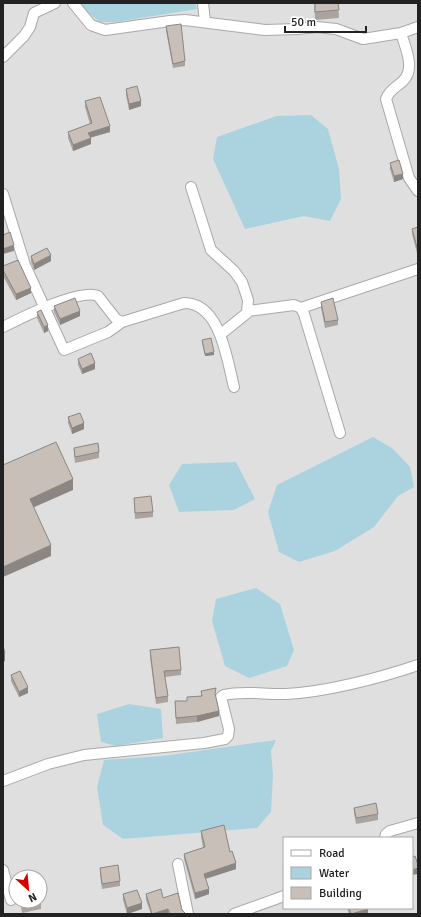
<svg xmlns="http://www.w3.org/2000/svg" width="421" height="917" font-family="Signika,sans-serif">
<rect width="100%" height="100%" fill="#f2efe9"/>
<path fill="#e0dfdf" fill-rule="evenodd" d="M3,3h415v911h-415zM284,838h128v70h-128zM16,877h24v24h-24z"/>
<path fill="#aad3df" d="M78,3h117l2,6 -81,13h-16l-19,-15z
M311,115l17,14 11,40 2,30 -11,22 -26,-5 -59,13 -32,-70 4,-22 60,-21z
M373,437l19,11 18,19 4,20 -16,9 -24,31 -39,24 -36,11 -20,-10 -11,-40 9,-27z
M236,462l19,37 -21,11 -55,2 -10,-27 13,-21z
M256,588l24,16 14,46 -7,16 -38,12 -24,-12 -13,-45 4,-22z
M129,704l32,5 2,29 -47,8 -15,-4 -4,-28z
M276,740l-5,11 2,24 -2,37 -14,16 -134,11 -20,-14 -6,-38 7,-27 59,-4z"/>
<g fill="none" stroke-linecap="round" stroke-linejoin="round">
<g stroke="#a9a9a9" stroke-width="12">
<path id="street" d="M73,3l18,22 14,5 65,-9 15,-1 80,10 32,-1 20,-2 19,2 27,10 38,-6 17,-6
M203,3l2,19
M401,33c4,14 15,36 2,48 -7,7 -13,8 -17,18l23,79 9,13
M3,57l21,-21 6,-9 4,-14 21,-10
M191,187l20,63 23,21 8,11 6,18 -1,13 -26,21
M3,194l22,71 39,85 44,-18 14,-10
M301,308l117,-39
M248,311l46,-6 7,3 3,6 36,119
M3,327c18,-9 77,-39 95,-31l18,23 6,3 62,-19c37,0 43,58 50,84
M3,781l45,-17 36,-9 120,-12 21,-4 3,-3 1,-7 -8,-32 3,-2c20,-5 42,0 62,-1 40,-2 94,-16 132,-29
M385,838l1,-4 4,-3 28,-8
M178,864l10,50
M3,870l8,30
M234,914l50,-18"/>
</g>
<use href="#street" stroke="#fff" stroke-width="10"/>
</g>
<path fill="#aba49e" d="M314,3h24l1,15 -24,2z
M166,26l19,35v5l-12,2 -7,-37z
M126,89l15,17 -12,4 -3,-15z
M85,101l25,31 -20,6 1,6 -18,7 -5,-13v-6l22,-8 -5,-17z
M390,163l13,16 -9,3 -4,-13z
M418,227v30l-6,-23v-5z
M31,256l20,5 -17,9 -3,-8z
M3,266l28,27 -15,7 -13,-24z
M321,302l17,18v5l-13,3 -4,-20z
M54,306l26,10 -20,9 -6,-13z
M37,312l11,19 -4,2 -7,-15z
M202,340l12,15 -9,1 -3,-13z
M78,359l17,10 -13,5 -4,-9z
M68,417l16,12 -12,5 -4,-11z
M74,448l25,4v6l-24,5 -1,-9z
M134,498l19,14v5l-18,2z
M150,650l31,20v5l-16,2 3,19v6l-12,2 -6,-48z
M11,675l17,18 -9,4 -8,-16z
M201,691l15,3 -1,1 4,21 -22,6 -21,2 -1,-23h12l14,-5z
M354,808l24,6v6l-22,4 -2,-11z
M201,831l29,21 6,17 -30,10 3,15 -14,5 -11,-40v-5l19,-6 -2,-12z
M100,868l20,13v5l-18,3 -2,-15z
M123,894l19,15 -15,5 -4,-14z
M146,894l17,4 19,12 4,4h-35l-5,-14z
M20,901h20l1,2v6l-19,4z
M347,908h21v6h-19z"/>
<path fill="#8b8681" d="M141,101v5l-12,4v-6z
M110,126v6l-22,6v-5z
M91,138v6l-18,7v-6z
M403,174v5l-9,3v-6z
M14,245v6l-11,3v-5z
M51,255v6l-17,9v-6z
M31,288v5l-15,7v-6z
M80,311v5l-20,9v-6z
M48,325v6l-4,2v-6z
M214,352v3l-9,1v-2z
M95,363v6l-13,5v-5z
M84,423v6l-12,5v-6z
M73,479v11l-43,19v-10z
M51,545v11l-48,21v-10z
M3,653h2v8l-2,1z
M28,687v6l-9,4v-5z
M219,711v5l-22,6v-6z
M236,863v6l-32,10v-5z
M418,868v6l-6,1v-5z
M209,889v5l-14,5v-6z
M142,903v6l-15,5v-6z
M168,909v5h-15z
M368,909v5h-16z"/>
<path fill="#c7bfb8" stroke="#8b8681" d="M315,3h23l1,7 -24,2z
M181,24l4,37 -12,3 -7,-38z
M137,86l4,15 -12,3 -3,-15z
M100,97l10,29 -22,7 3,5 -18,7 -5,-13 24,-9 -7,-22z
M399,160l4,14 -9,2 -4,-13z
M418,227v24l-6,-22z
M10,232l4,13 -11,4v-14z
M47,248l4,7 -17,9 -3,-8z
M18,260l13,28 -15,6 -13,-24v-4z
M75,298l5,13 -20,8 -6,-13z
M333,298l5,22 -13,2 -4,-20z
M41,310l7,15 -4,2 -7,-15z
M211,338l3,14 -9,2 -3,-14z
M91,353l4,10 -13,6 -4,-10z
M80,413l4,10 -12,5 -4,-11z
M56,442l17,37 -43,20 21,46 -48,22v-35l1,-1 -1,-2v-64z
M98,443l1,9 -24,5 -1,-9z
M151,496l2,16 -18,1 -1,-15z
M3,646l2,7h-2z
M179,647l2,23 -17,1 4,25 -12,2 -6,-48z
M20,671l8,16 -9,5 -8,-17z
M216,688l-1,5 4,18 -22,5 -21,2 -1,-17h12v-4l15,-1 -1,-5z
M376,803l2,11 -22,4 -2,-10z
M224,825l6,27 2,-1 4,12 -32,11 5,15 -14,4 -11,-39 21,-7 -4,-16z
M415,856l3,9v3l-6,2v-13z
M118,865l2,16 -18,3 -2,-16z
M161,889l2,9 15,-5 4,17 4,4h-16l-2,-5 -16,5 -6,-20z
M137,890l5,13 -15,5 -4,-14z
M40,899l1,4 -19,4 -1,-6h19z
M349,908h19v1l-17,5z"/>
<rect width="421" height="917" fill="none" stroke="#222222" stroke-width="8"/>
<rect x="283" y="837" width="130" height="72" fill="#ffffff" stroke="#a7a7a7"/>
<rect x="291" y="850" width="20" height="6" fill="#ffffff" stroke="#a7a7a7"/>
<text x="319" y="857" font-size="12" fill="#222222">Road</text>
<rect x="291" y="867" width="20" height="12" fill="#aad3df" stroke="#a7a7a7"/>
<text x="319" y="877" font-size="12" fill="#222222">Water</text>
<rect x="291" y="887" width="20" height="12" fill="#c7bfb8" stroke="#a7a7a7"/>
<text x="319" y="897" font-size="12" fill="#222222">Building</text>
<g transform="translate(28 889) rotate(153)"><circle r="19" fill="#ffffff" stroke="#a7a7a7"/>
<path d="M0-3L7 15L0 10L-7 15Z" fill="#d40000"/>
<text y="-6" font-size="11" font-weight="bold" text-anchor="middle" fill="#222222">N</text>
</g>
<path d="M285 26v6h81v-6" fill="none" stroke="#222222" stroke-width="2"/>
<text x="291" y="26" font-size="12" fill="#222222" stroke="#ffffff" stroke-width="3" paint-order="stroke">50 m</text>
</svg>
